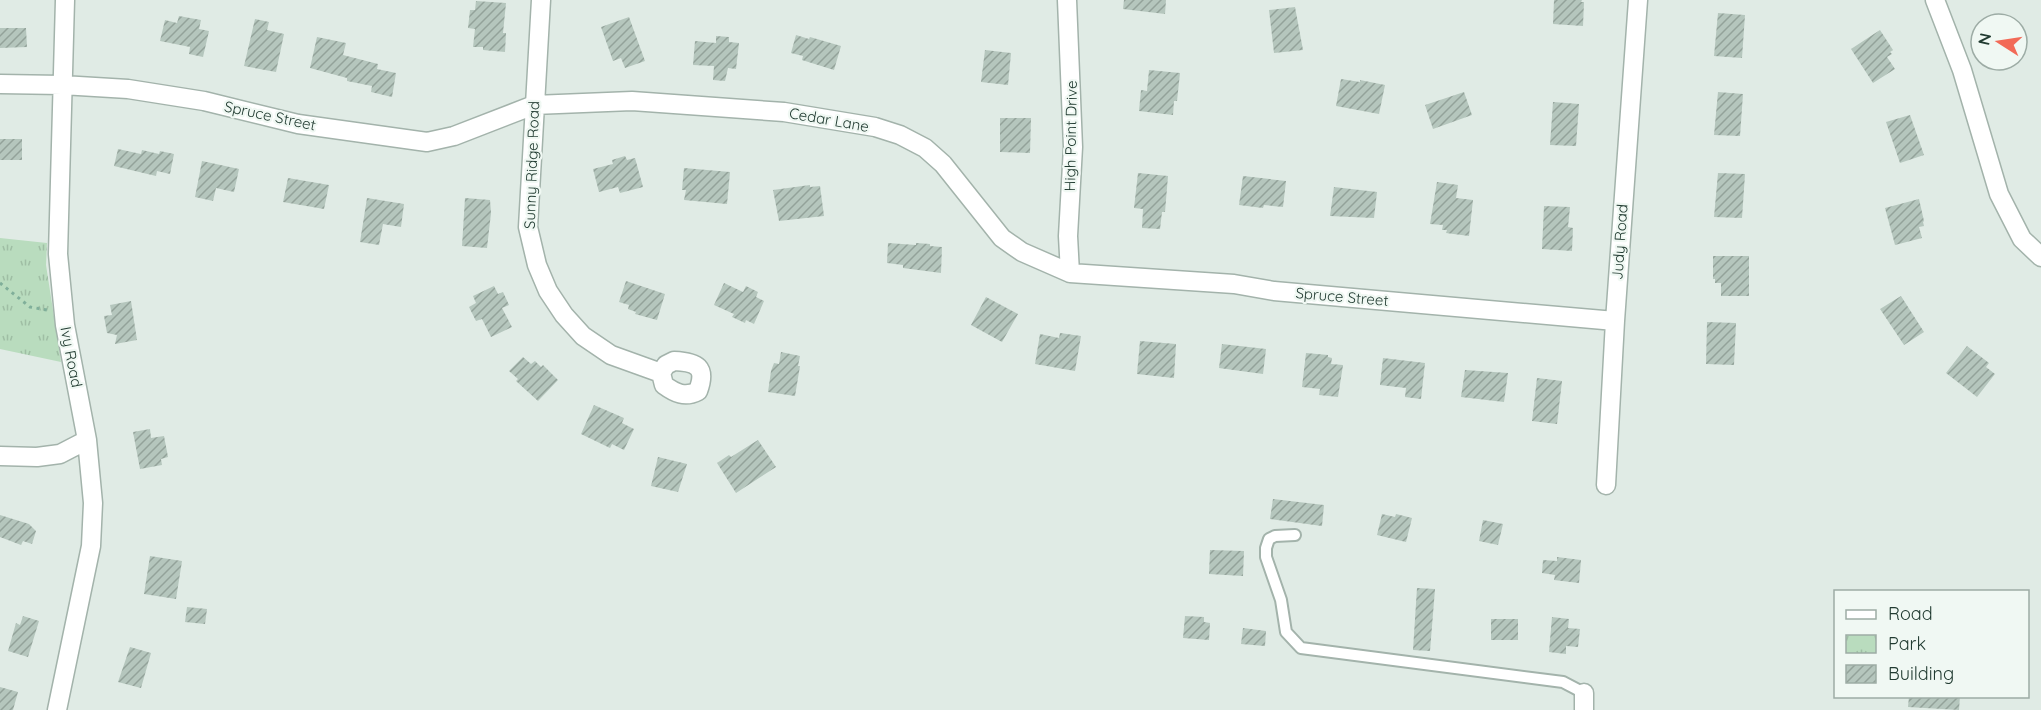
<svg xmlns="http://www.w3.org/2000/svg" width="2041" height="710" font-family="Quicksand,sans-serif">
<defs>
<pattern id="park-tufts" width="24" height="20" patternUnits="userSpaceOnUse" patternTransform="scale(1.5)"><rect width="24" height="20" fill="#b9dcbe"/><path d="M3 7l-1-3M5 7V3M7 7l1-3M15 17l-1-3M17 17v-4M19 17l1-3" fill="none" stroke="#9fbea4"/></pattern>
<pattern id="building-hatch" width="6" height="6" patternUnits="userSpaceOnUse" patternTransform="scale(1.5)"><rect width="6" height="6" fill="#b5c6bd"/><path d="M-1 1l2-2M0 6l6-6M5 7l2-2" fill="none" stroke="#93a29a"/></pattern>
</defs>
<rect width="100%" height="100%" fill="#e0ebe5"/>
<path fill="url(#park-tufts)" d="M0,238l47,5 -1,22 15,97 -61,-13z"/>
<path fill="url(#building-hatch)" d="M1124,0h42l-1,14 -42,-5z
M1554,0h28l-1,2h3l-1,24 -30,-2z
M476,1l30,2 -3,30h3l-1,19 -22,-2v-3h-10l2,-18 -7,-1 2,-18h5z
M1295,7l8,43 -29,3 -5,-43z
M1718,13l27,2 -3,43 -28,-2z
M179,16l22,4 -2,9 10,2 -6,26 -14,-3 1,-7 -30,-6 5,-21 12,3z
M629,17l16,44 -20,7 -4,-10 -8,3 -12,-34z
M255,19l14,3 -2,8 17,4 -8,38 -32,-6z
M0,28h26l1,19 -27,1z
M1880,30l13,20 -3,2 2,2 -5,3 8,12 -22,14 -22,-34z
M796,35l13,4 1,-2 31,9 -7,24 -32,-10 1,-4 -12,-3z
M716,36l13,1v5l10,1 -3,26 -8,-1 -3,13 -12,-1 1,-14 -21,-1 2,-24 21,2z
M317,37l29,6 -3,12 35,9 -1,5 19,4 -4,24 -21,-5 1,-6 -25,-5v-3l-37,-10z
M985,50l26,3 -3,32 -27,-3z
M1149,70l31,3 -3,28h-3l-1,14 -34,-4 2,-21 6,1z
M1341,79l19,3v-2l25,5 -6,29 -43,-8z
M1464,92l8,23 -39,14 -8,-24z
M1718,92l25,2 -3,42 -26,-1z
M1553,102l26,2 -3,42 -26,-1z
M1910,115l14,40 -24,8 -14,-41z
M1000,118h31l-1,35 -30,-1z
M0,139h22v21h-22z
M118,149l23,5 1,-4 17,4 1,-3 14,3 -4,20 -13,-3 -1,5 -42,-10z
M625,156l2,4 8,-2 8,29 -23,6 -2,-6 -19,5 -6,-23 20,-5 -1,-4z
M202,161l37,8 -5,23 -18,-4 -3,13 -18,-4z
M684,168l46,4 -3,32 -43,-4 2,-10h-4z
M1138,173l30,3 -3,36h-3l-2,17 -18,-1 1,-19 -9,-1z
M1718,173l27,1 -3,44 -28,-1z
M1243,176l43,5 -3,26 -19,-2 -1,3 -24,-3z
M288,178l41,7 -5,24 -41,-7z
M1437,182l21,3 -2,13 17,2 -4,36 -23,-3 1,-3h-5l1,-5 -13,-1z
M810,185v2l10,-1 4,30 -45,5 -6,-31z
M1334,187l43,5 -3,26 -44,-2z
M367,198l37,6 -3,23 -18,-3 -4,21 -19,-3z
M465,198l25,2 1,13 -4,35 -25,-2z
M1919,199l5,22 -1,1 1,4 -5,1 3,11 -27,7 -10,-37z
M1544,206l26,1 -2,20 5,1 -1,23 -30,-2z
M888,243l28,2v-2l14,1v2l12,1 -1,26 -38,-5v-3l-16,-2z
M1713,256h36v40h-28v-13h-6v-4h-2z
M626,281l39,13 -8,26 -22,-6 1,-2 -8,-3 1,-4 -10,-3z
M724,283l19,9 3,-6 12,6 -2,5 8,4 -10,23 -8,-4 -1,3 -13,-6 2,-3 -20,-9z
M494,286l4,8 5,-2 6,13 -7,3 10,19 -21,10 -9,-18 -6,2 -7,-14 7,-4 -3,-7z
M1901,296l23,36 -20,13 -24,-36z
M986,297l32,17 -16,28 -31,-17z
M131,301l6,39 -22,4 2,-9 -10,-2 -3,-17 8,-1 -2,-10z
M1707,322l29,1 -2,42 -28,-1z
M1060,333l21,3 -6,35 -40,-7 5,-30 19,4z
M1140,341l36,3 -2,34 -37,-4z
M1222,344l44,5 -3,25 -44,-6z
M1967,346l22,17 -3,4 9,7 -18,23 -31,-24z
M781,352l19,4 -2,10h2l-5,30 -27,-4 3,-21 3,-8 5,1z
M1306,353l22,2v2l4,1 -1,6 12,1 -5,32 -19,-2 1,-6 -18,-2z
M523,357l8,7 4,-3 6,6 2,-2 15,15 -20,21 -22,-20 2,-2 -9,-8z
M1383,358l42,5 -4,36 -16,-2 1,-9 -26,-3z
M1465,370l43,3 -4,29 -43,-5z
M1537,378l25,3 -5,43 -25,-3z
M594,405l30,13 -2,5 12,6 -10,21 -12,-6 -2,4 -29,-14z
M150,429l1,9 13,-2 4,21 -7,2 1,6 -22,4 -7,-37z
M758,440l18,27 -40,26 -19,-30 12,-8 2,2z
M658,457l29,7 -9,28 -27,-6z
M1273,499l51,6 -2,21 -52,-7z
M1382,514l13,3 1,-3 16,4 -6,24 -29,-7z
M0,515l29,9 7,7 -4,13 -9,-3 -2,4 -21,-8z
M1483,520l20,4 -5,21 -19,-4z
M1210,550l34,1 -1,25 -34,-2z
M150,556l32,5 -6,38 -32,-5z
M1557,557l24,3 -2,23 -25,-3 1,-5 -13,-2 1,-13 14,1z
M1417,588l18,1 -5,62 -17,-1z
M187,607l20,2 -2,15 -20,-2z
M23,616l16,5 -11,36 -20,-6 8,-28 4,2z
M1185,616l19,1v5l6,1 -1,17 -26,-2z
M1552,617l17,2 -1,9 12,1 -2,18 -12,-1v8l-17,-2z
M1491,619h27v21h-27z
M1243,628l23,3 -1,15 -24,-2z
M130,647l21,6 -10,35 -23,-6z
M0,687l18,5 -5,18h-13z
M1909,696h51l-1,14 -51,-3z"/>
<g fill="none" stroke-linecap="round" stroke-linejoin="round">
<g stroke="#a3b3ab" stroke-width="14">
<path id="lane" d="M1295,535l-20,1 -6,3 -3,9v9l15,43 5,32 15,16 262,34 21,11"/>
</g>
<g stroke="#a3b3ab" stroke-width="21">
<path id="street" d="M541,0l-13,227 9,38 11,26 16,24 19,21 28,19 50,18
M1067,0l6,147 -5,89 2,37
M1935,0l27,70 37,124 23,45 19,18
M0,84l62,1 66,4 76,12 94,23 129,18 27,-6 80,-31 98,-4 152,11 91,15 25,8 25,13 18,16 59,74 20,14 48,21 164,11 40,7 341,30
M674,361c23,1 33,6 24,30 -13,7 -23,2 -34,-6l-3,-12 5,-8z
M0,456l37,1 23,-3 27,-14
M1606,485l9,-164 23,-321
M57,710l34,-164 2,-43 -6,-63 -22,-115 -7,-71 7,-254
M1584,710v-17"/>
</g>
<path stroke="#80af9a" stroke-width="3" stroke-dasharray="3 4.5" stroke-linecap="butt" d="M0,283l30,24 17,3"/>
<use href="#lane" stroke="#fff" stroke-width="10"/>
<use href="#street" stroke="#fff" stroke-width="18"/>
</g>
<g text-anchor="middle" stroke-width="4.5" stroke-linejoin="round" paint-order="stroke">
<g font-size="15" fill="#213b31" stroke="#f0f8f3">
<text transform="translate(270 116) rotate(12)" y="5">Spruce Street</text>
<text transform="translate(829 120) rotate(10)" y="5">Cedar Lane</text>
<text transform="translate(1071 136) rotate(-89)" y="5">High Point Drive</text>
<text transform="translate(532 165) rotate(-88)" y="5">Sunny Ridge Road</text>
<text transform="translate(1620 242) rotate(-86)" y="5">Judy Road</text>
<text transform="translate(1342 297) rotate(5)" y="5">Spruce Street</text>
<text transform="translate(71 357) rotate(79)" y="5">Ivy Road</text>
</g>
</g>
<rect x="1834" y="590" width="195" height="108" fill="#f0f8f3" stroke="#9daca5" stroke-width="1.5"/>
<rect x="1846" y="610" width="30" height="9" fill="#ffffff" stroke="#9daca5" stroke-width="1.5"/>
<text x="1888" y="620" font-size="18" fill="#213b31">Road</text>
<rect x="1846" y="635" width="30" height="18" fill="url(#park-tufts)" stroke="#9daca5" stroke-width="1.5"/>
<text x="1888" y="650" font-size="18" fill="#213b31">Park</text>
<rect x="1846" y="665" width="30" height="18" fill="url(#building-hatch)" stroke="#9daca5" stroke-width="1.5"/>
<text x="1888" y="680" font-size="18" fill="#213b31">Building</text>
<g transform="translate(1999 42) rotate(282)"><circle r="28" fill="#f0f8f3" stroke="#9daca5" stroke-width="1.5"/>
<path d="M0-4.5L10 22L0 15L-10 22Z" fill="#f26a57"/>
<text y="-9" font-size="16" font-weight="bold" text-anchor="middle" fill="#213b31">N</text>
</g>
</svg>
